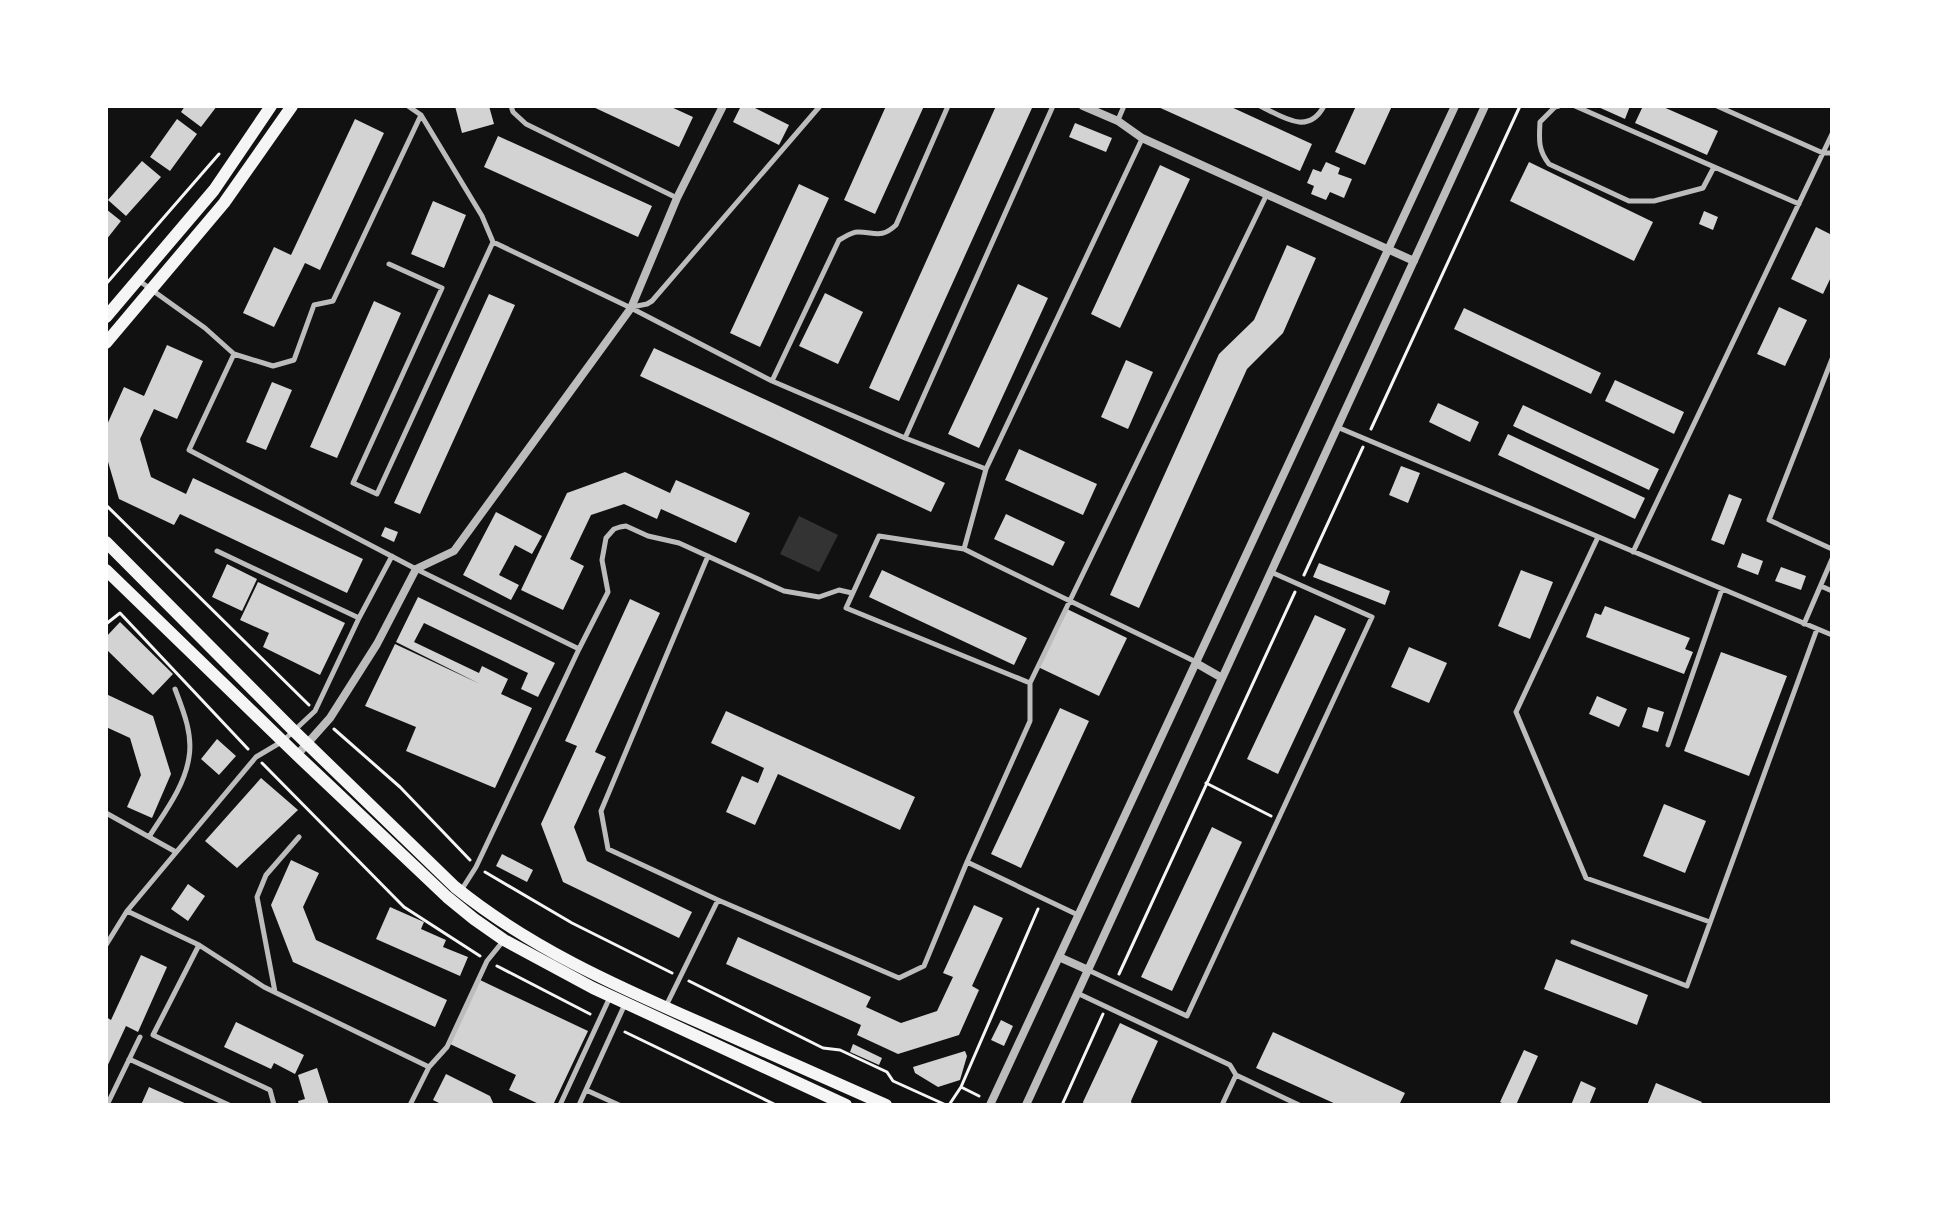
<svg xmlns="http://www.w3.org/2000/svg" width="1938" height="1211" font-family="Barlow,sans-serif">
<rect width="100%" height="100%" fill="#111"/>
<path fill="#333" d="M799,516l39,19 -19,37 -39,-18z"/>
<path fill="#d3d3d3" d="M185,106h32l-16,21 -20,-15z
M455,106h34l5,18 -32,9z
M591,106h78l24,11 -14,30z
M741,106h10l38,19 -10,20 -46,-23z
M886,106h38l-49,108 -31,-14z
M996,106h31l5,2 -133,293 -30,-13z
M1156,106h73l83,38 -12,27z
M1356,106h36l-27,59 -30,-13z
M1596,106h34l-5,13z
M1643,106h18l57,25 -11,24 -72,-32z
M177,119l20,15 -27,37 -20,-14z
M355,119l29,14 -64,137 -15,-7 -31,64 -31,-14 31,-66 17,8z
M1075,123l37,15 -6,14 -37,-15z
M498,136l154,70 -14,31 -154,-70z
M142,161l19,16 -35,39 -18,-16z
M1326,162l14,6 -2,6 14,5 -8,19 -14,-6 -4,8 -15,-6 3,-8 -7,-3 6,-14 8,3z
M1529,162l124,60 -19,39 -124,-60z
M1160,165l30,14 -70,149 -29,-14z
M799,184l30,14 -69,149 -30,-14z
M433,201l33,14 -22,53 -33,-14z
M106,209l15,12 -15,19z
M1704,211l14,6 -5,13 -14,-6z
M1816,227l16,8v40l-9,19 -32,-15z
M1287,245l29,13 -33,75 -36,36 -108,239 -29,-13 109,-241 35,-34z
M1018,284l30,14 -69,150 -31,-14z
M825,293l38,19 -25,52 -39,-18z
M489,294l26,11 -95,209 -26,-11z
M374,301l27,12 -64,145 -27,-11z
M1779,307l28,13 -22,46 -28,-12z
M1464,308l137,65 -10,21 -137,-65z
M167,345l36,16 -26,58 -23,-10 -14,30 11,38 35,17 7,-16 170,81 -16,34 -167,-79 -6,11 -55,-26 -13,-44v-28l18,-40 20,9z
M654,348l291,135 -14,29 -291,-136z
M1126,360l27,12 -25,57 -27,-12z
M1615,380l69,32 -10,22 -69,-33z
M272,382l20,8 -26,60 -20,-8z
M1438,403l41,19 -9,20 -41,-20z
M1523,405l136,64 -10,21 -136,-64z
M1508,434l137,64 -10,21 -137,-64z
M1019,449l78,35 -14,31 -78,-35z
M1401,466l19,7 -12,30 -19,-8z
M625,472l45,21 6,-13 74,33 -14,30 -75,-34 -4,10 -33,-15 -33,11 -21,44 14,7 -21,44 -42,-20 46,-97z
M1729,494l13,5 -18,46 -13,-5z
M496,512l46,24 -10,18 -17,-9 -16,30 20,10 -8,15 -48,-25z
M1006,514l59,28 -12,24 -59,-27z
M385,527l13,5 -4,10 -13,-6z
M1742,553l21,8 -5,14 -21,-8z
M1319,563l71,28 -5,14 -72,-28z
M227,564l30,15 -15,32 -30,-14z
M1781,567l25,9 -5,14 -26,-9z
M882,570l145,68 -13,27 -145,-68z
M1521,570l32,12 -23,57 -32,-13z
M258,582l87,41 -25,52 -57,-28 6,-14 -29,-13z
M418,597l137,66 -17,34 -17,-8 7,-16 -104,-50 -10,19 65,31 3,-7 26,13 -7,15 31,14 -37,80 -89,-37 10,-24 -51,-21 30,-62 85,40 -84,-42z
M630,599l30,14 -65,139 11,5 -32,70 13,34 105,51 -13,26 -116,-56 -22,-58 36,-78 -12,-5z
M1605,606l85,32 -5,11 8,3 -9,22 -98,-37 9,-24 6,2z
M1067,609l60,29 -28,58 -61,-29z
M1315,615l31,14 -68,145 -31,-15z
M120,622l53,52 -20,21 -47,-46v-12z
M1409,647l38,16 -18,40 -38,-16z
M1721,652l66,24 -38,100 -65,-25z
M106,694l47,22 18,58 -19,44 -25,-11 14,-32 -11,-37 -24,-11z
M1597,696l30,13 -8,18 -30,-13z
M1648,707l16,5 -6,20 -16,-5z
M1060,708l29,13 -68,147 -30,-14z
M726,711l189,86 -15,33 -122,-56 -23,51 -29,-13 16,-36 16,7 6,-15 -53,-25z
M217,739l19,17 -17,19 -18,-16z
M261,778l37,32 -61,58 -32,-27z
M1664,804l42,17 -21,52 -42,-17z
M1212,827l30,15 -70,149 -31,-14z
M502,854l31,16 -6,12 -31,-16z
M291,860l28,13 -16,34 13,33 131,60 -12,27 -142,-65 -22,-57z
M188,884l17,12 -17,25 -17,-12z
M974,905l29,13 -31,68 7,4 -20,45 -61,19 -41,-19 4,-10 -135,-61 12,-27 133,60 -5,10 35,16 36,-12 16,-34 -10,-4z
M390,907l34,15 -3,7 25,11 -3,7 25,10 -8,19 -84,-37z
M141,955l26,12 -29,65 -12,-6 -20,43v-52l5,3z
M1556,959l92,36 -11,30 -93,-36z
M480,980l108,51 -35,74h-12l-32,-15 7,-15 -66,-31z
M1001,1020l12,6 -9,20 -13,-6z
M236,1022l68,33 -9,19 -21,-11 -3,6 -47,-22z
M1120,1023l38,18 -27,60 1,4h-48l-1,-3z
M1273,1032l132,61 -6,12h-61l-82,-37z
M853,1044l29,14 -3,7 -29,-13z
M1524,1050l14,6 -22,49h-10l-6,-3z
M965,1051l2,5 -7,24 -22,7 -23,-14 -2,-6z
M317,1068l12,37h-30l-1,-4 7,-2 -7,-24z
M446,1074l44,22 4,9h-51l-10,-5z
M1581,1081l15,7 -7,17h-18z
M1656,1083l46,19 -2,3h-53z
M149,1087l40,18h-48z"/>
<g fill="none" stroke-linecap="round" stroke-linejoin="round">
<path stroke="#f5f5f5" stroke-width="3" d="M106,284l113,-130
M1371,429l149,-323
M106,505l203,200
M1304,575l59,-128
M106,624l14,-11 128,136
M334,729l66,58 70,73
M262,763l142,144 76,49
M1206,783l65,33
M485,872l87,51 100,50
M497,966l93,48
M1119,974l176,-382
M689,981l134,67 17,2 47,22 6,9 53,24
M625,1032l151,73
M961,1087l18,9
M949,1105l12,-18 77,-178
M1062,1105l41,-91"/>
<path stroke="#bcbcbc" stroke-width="5" d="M408,106l13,9 61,101 11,26
M511,106l2,6 13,12 151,74
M1260,106c23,11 48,30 64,0
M1559,106l-4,1 -15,15c-1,18 -2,28 9,42l80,37h25l49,-13 11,-21
M1575,106l224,98
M1717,106l106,47h9
M1118,120l6,-14
M389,264l53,24 -89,195 24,11 116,-252 138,66 141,73 133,57 81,31 -22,80c77,39 155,75 232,113
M138,280l67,48 29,26 39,12 21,-6 20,-55 19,-4 88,-186
M632,307l15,-3 5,-3 168,-195
M234,354l-45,96 227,119 163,80 29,-57 -6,-32 4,-22 8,-9 6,-2 6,-1 22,10 31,7 105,48 35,6 20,-7 13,3
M1832,359l-63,161 63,29
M772,381l67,-141c6,-3 12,-8 19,-8 17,0 23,7 38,-7l52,-119
M1337,427l495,208
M905,438l148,-332
M986,469l156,-330
M1598,537l-82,175 70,166 124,44
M217,551l142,67
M1633,552l199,-418
M708,556l-107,255 7,38 110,51 181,78 25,-12 43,-104 63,-141v-38l-184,-75 33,-72 85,13
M1821,586l11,5
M1804,624l28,-65
M1030,683l237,-489
M1668,745l54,-156
M106,813l70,39
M149,837c15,-24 36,-51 40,-80 4,-23 -6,-47 -14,-68
M967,862l111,53
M462,889l14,-22 103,-218
M127,911l72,34 65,42 165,80
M1573,942l114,44 130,-357
M106,945l21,-34 129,-154 27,-16 32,-30 44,-93 33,-62
M199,945l-46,90 117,55 4,15
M1088,970l99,46 185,-399 -101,-45
M275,992l-18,-95 9,-22 33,-38
M1077,993l153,72 6,10 63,30
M665,1008l53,-108
M129,1059l100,46
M586,1090l33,15
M107,1105l33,-68
M410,1105l19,-38 18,-20 40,-86 17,-21
M560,1105l50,-108
M579,1105l46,-101
M1222,1105l14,-30"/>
<path stroke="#bcbcbc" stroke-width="8" d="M1083,106l35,15 24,17 272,123
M1196,663l26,15
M297,755l33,-37 47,-74 39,-75 38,-18 177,-243 46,-110 46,-92
M1059,957l29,13
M990,1105l465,-999
M1026,1105l459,-999"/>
<path stroke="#f5f5f5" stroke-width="12" d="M106,317l108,-127 57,-84
M106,343l118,-140 68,-97
M106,542l188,189 161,156c74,60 159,98 246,136 62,27 123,55 185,82
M106,570l191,185 150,142 27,22 30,21 89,48 253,117"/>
</g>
<rect width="1938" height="1211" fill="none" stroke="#ffffff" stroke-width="216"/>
</svg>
